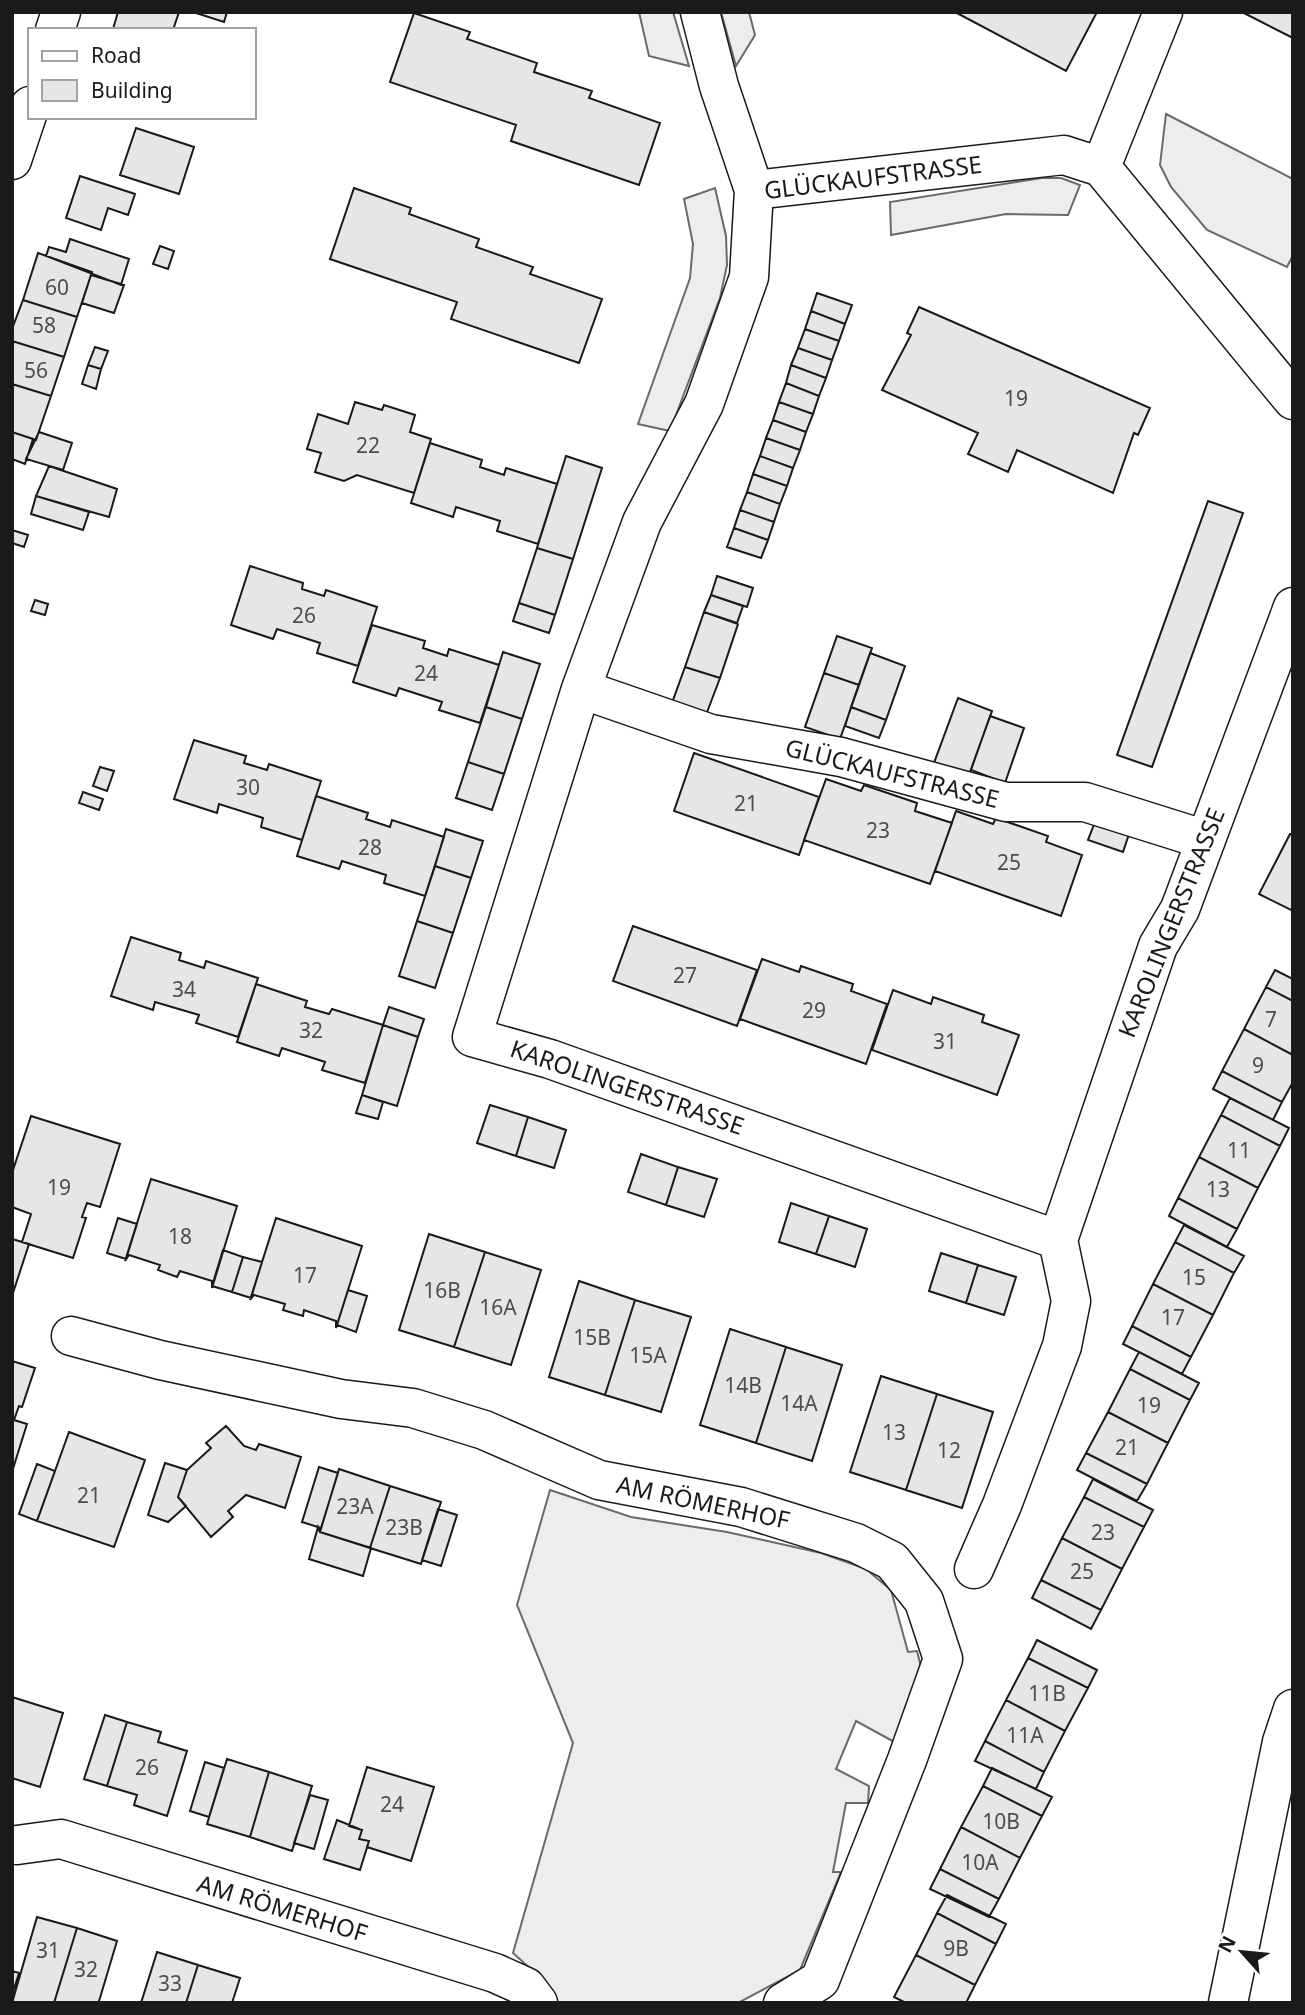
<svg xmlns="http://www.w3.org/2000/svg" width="1305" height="2015" font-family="'Noto Sans',sans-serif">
<rect width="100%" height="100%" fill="#fff"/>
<path fill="#ededed" stroke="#6a6a6a" stroke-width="2" d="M639,12h34l16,54 -40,-10z
M721,12h28l6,23 -19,31z
M1166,114l127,65v76l-6,12 -80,-37 -36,-43 -11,-22z
M1042,178h19l19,7 -12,30 -62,-1 -115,21 -1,-33z
M715,188l11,48 1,29 -7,33 -50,133 -32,-7 52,-146 3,-34 -9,-45z
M550,1490l81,27 96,15 94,21 45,16 25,21 17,62 9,-1 5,20 -24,73 -42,-23 -20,48 33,17 -1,17h-22l-13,69h8l-41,98 -62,33h-184l-19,-30 -22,-20 60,-210 -56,-138z"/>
<path fill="#e6e6e6" stroke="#1a1a1a" stroke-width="2" d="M118,12h61l-6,18h-57l-3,-1z
M193,12h34l-3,10z
M955,12h142l-31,59z
M1242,12h51v26z
M414,13l56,19 -3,7 70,24 -3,9 58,19 -3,7 71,25 -21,62 -128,-44 5,-16 -126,-43z
M136,128l58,19 -15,47 -59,-19z
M80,176l55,18 -7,21 -20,-7 -7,22 -35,-12z
M354,188l57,20 -2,6 70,25 -3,8 57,20 -3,7 72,25 -23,64 -128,-44 6,-17 -127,-43z
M70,239l59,20 -8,26 -75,-29 3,-9 17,5z
M160,246l14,5 -6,18 -15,-5z
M38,253l54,19 -15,45 -54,-17z
M91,275l33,10 -10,28 -32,-10z
M817,293l35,12 -7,19 -34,-13z
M23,300l54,17 -13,40 -52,-16v-12z
M919,307l231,101 -12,27 -4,-2 -21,60 -96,-43 -9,22 -40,-18 10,-21 -96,-43 29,-55 -4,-2z
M811,311l34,13 -6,17 -34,-12z
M805,329l34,12 -7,19 -34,-12z
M12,341l52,16 -13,39 -39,-12z
M95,347l13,4 -7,18 -13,-4z
M798,348l34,12 -6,18 -35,-13z
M88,365l13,4 -5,20 -14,-5z
M791,365l35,13 -7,18 -33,-13z
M786,383l33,13 -6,18 -34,-12z
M12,384l39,12 -15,44 -24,-8z
M355,402l27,8 2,-5 31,10 -5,17 21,7 -17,54 -57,-18 -13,6 -29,-9 6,-19 -14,-4 11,-35 30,10z
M779,402l34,12 -7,18 -33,-12z
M773,420l33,12 -6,18 -34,-12z
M12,432l21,7 -8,25 -13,-5z
M39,432l33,11 -9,27 -37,-11z
M766,438l34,12 -7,18 -33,-12z
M430,443l52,17 -2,7 24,8 2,-7 51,16 -19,60 -41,-13 3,-10 -44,-14 -3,10 -42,-14z
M566,456l36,12 -29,91 -36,-11z
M760,456l33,12 -6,18 -34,-12z
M49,466l68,23 -8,28 -73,-21z
M753,474l34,12 -7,18 -33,-12z
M747,492l33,12 -6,18 -34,-12z
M36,496l53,16 -6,18 -52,-16z
M1208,501l35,12 -91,254 -35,-12z
M740,510l34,12 -6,18 -34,-12z
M734,528l34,12 -7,18 -34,-11z
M12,530l16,5 -4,12 -12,-4z
M537,548l36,11 -18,56 -36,-12z
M250,566l53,17 -1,6 22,7 2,-6 51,17 -19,59 -41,-13 3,-10 -43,-14 -4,10 -42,-14z
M717,576l36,12 -6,19 -36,-12z
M711,595l32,11 -6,17 -33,-11z
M35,600l13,4 -3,11 -14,-4z
M519,603l36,12 -6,18 -36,-12z
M704,612l34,12 -18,54 -35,-11z
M372,625l53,16 -2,7 24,8 2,-7 50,16 -19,58 -41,-13 3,-8 -43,-14 -3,8 -43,-14z
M837,636l35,12 -13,37 -35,-12z
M503,652l37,12 -18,55 -36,-12z
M870,653l35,13 -19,54 -35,-13z
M685,667l35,11 -14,37 -34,-12z
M824,673l35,12 -19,54 -35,-12z
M958,698l34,13 -26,72 -35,-12z
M486,707l36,12 -18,55 -36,-12z
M851,707l35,13 -7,18 -34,-12z
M990,716l34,12 -19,55 -34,-13z
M194,740l52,16 -2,7 23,7 2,-6 52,17 -19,59 -41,-13 2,-9 -44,-14 -2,9 -43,-14z
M694,753l125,44 -20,58 -125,-44z
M468,762l36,12 -12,36 -36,-12z
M100,767l14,4 -7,20 -14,-5z
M826,779l35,12 3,-6 53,18 -2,8 37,12 -22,61 -126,-44z
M83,792l20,7 -4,11 -20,-7z
M316,796l52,17 -2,6 24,8 2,-7 52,17 -19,59 -41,-13 2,-8 -44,-14 -3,8 -42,-13z
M956,811l37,13 3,-6 52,18 -2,6 36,13 -21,61 -126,-45z
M1095,822l34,12 -6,18 -35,-12z
M446,829l37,12 -12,37 -36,-12z
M1290,834l3,1v76l-34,-17z
M435,866l36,12 -18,55 -36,-12z
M417,921l36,12 -18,55 -36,-12z
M633,926l124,44 -20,56 -124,-45z
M131,937l50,16 -2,7 25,8 2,-7 52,17 -20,59 -42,-14 3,-8 -44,-13 -2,8 -42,-14z
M762,959l37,13 2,-6 52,18 -2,7 36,13 -21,60 -126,-45z
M1275,970l18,9v22l-27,-14z
M256,984l51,17 -2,6 24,7 3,-5 51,16 -18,58 -43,-13 3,-8 -43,-14 -3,8 -42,-14z
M1266,987l27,14v54l-49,-26z
M893,990l38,14 2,-7 51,18 -2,7 37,13 -22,60 -125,-45z
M389,1007l35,12 -6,18 -35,-12z
M383,1025l35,12 -21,69 -35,-11z
M1244,1029l49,26v27l-11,20 -60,-31z
M1222,1071l60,31 -9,18 -60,-31z
M362,1095l21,7 -5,17 -22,-6z
M1230,1098l59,30 -9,18 -59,-31z
M490,1105l38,12 -12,39 -39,-13z
M1221,1115l59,31 -22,42 -59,-31z
M31,1116l89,28 -20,63 -13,-4 -5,14 4,1 -13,40 -51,-16 9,-28 -19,-7v-34z
M528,1117l38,13 -12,38 -38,-12z
M641,1154l37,13 -12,38 -38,-13z
M1199,1157l59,31 -21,41 -59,-31z
M678,1167l39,12 -13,38 -38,-12z
M151,1179l86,27 -25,82v-7l-32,-10 -3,6 -19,-7 2,-5 -31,-10 -4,6z
M1178,1198l59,31 -10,18 -58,-31z
M791,1203l38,13 -13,38 -37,-12z
M829,1216l38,13 -12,38 -39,-13z
M118,1218l19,6 -11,35 -19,-6z
M276,1218l86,28 -26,82v-7l-32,-11 -1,6 -20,-6 2,-6 -31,-9 -4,5z
M1184,1225l60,31 -10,17 -59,-31z
M429,1234l56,18 -31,95 -55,-17z
M12,1239l17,5 -17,52z
M1175,1242l59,31 -21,42 -60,-31z
M223,1250l20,7 -11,35 -20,-6z
M485,1252l56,18 -30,95 -57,-18z
M941,1253l37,12 -12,38 -37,-12z
M243,1257l19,5 -11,36 -19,-6z
M978,1265l38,12 -12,38 -38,-12z
M579,1281l56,19 -30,95 -56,-18z
M1153,1284l60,31 -22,42 -59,-31z
M348,1290l19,6 -11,36 -19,-7z
M635,1300l56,17 -30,95 -56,-17z
M1132,1326l59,31 -9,17 -59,-30z
M730,1329l56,18 -30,96 -56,-18z
M786,1347l56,18 -30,96 -56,-18z
M1139,1352l60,31 -9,17 -60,-31z
M12,1361l23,7 -13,39 -3,-1 -5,14 13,4 -15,48z
M1130,1369l60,31 -22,43 -60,-31z
M881,1376l56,18 -31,96 -56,-18z
M937,1394l56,18 -31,96 -56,-18z
M1108,1412l60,31 -21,41 -61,-31z
M226,1426l18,20 12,4 3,-6 42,13 -16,51 -39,-13 -18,16 5,6 -22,20 -33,-40 9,-27 24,-22 -5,-5z
M69,1432l76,28 -31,87 -77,-26z
M1086,1453l61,31 -10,17 -60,-31z
M165,1463l22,7 -9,27 8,9 -18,16 -20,-7z
M37,1464l18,7 -18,50 -18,-7z
M319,1467l19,6 -17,55 -19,-6z
M339,1469l51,17 -20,62 -50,-16z
M1093,1479l60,31 -9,17 -60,-30z
M390,1486l51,16 -20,62 -51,-16z
M1084,1497l60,30 -22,42 -60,-31z
M438,1509l19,6 -16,51 -19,-6z
M318,1527l2,5 51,16 -8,28 -54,-17z
M1062,1538l60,31 -21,41 -60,-30z
M1041,1580l60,30 -10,19 -59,-31z
M1037,1640l60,30 -9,18 -60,-30z
M1028,1658l60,30 -23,43 -59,-31z
M12,1697l51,16 -23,74 -28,-9z
M1006,1700l59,31 -21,41 -59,-31z
M105,1715l22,7 -20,64 -23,-7z
M127,1722l34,10 -3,10 29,9 -20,65 -33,-11 3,-10 -30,-9z
M985,1741l59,31 -8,17 -61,-28z
M227,1759l42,13 -19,65 -43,-13z
M205,1762l19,6 -15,49 -19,-6z
M367,1767l67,20 -23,74 -44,-14 2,-6 -10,-2 3,-9 -13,-4z
M992,1768l60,29 -10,19 -59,-30z
M269,1772l43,14 -20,65 -42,-14z
M983,1786l59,30 -22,42 -59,-31z
M310,1795l18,5 -14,49 -20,-6z
M337,1820l25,10 -3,9 10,2 -9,29 -36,-11z
M961,1827l59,31 -21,41 -59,-30z
M940,1869l59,30 -10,18 -59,-28z
M947,1895l59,29 -10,20 -59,-31z
M937,1913l59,31 -21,41 -59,-30z
M37,1917l40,11 -23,75h-42z
M77,1928l40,13 -17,57 -2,5h-44z
M157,1952l41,13 -12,38h-45z
M916,1955l59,30 -9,18h-60l-12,-6z
M198,1965l42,13 -8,25h-46z
M12,1971l7,2 -7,22z"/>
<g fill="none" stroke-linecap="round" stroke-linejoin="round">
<g stroke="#1a1a1a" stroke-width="41">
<path id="minor" d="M700,12l19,74 35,104
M55,30l6,-18
M12,160l18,-54
M1101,167l192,233
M1101,167l62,-155
M581,689l130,45 130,23 165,45h79l121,38
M1058,1240l-508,-181 -78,-22 109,-348 61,-167 62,-118 45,-127 5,-87 310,-35 37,12
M71,1336l89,24 181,39 72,9 71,22 115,50 142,27 115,36 36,18 32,40 19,58 -36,101 -87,220 -37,23
M974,1569l28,-64 60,-159 9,-45 -13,-61 100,-294 22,-37 113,-302
M17,1845l44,-6 434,134 31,14 12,16
M1228,2003l54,-261 11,-33"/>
</g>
<use href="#minor" stroke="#fff" stroke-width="38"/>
</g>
<g text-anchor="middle" stroke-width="5" stroke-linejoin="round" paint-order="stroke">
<g font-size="21" fill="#4d4d4d">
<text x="57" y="295">60</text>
<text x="44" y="333">58</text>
<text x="36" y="378">56</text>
<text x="1016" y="406">19</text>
<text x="368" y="453">22</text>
<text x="304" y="623">26</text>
<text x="426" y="681">24</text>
<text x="248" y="795">30</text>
<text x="746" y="811">21</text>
<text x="878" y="838">23</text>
<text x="370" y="855">28</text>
<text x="1009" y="870">25</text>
<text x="685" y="983">27</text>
<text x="184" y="997">34</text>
<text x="814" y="1018">29</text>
<text x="1271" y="1027">7</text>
<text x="311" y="1038">32</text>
<text x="945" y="1049">31</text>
<text x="1258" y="1073">9</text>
<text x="1239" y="1158">11</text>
<text x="59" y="1195">19</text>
<text x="1218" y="1197">13</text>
<text x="180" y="1244">18</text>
<text x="305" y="1283">17</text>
<text x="1194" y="1285">15</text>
<text x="442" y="1298">16B</text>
<text x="498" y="1315">16A</text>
<text x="1173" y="1325">17</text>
<text x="592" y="1345">15B</text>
<text x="648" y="1363">15A</text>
<text x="743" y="1393">14B</text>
<text x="799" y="1411">14A</text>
<text x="1149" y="1413">19</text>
<text x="894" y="1440">13</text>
<text x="1127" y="1455">21</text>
<text x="949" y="1458">12</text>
<text x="89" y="1503">21</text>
<text x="355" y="1514">23A</text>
<text x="404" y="1535">23B</text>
<text x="1103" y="1540">23</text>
<text x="1082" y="1579">25</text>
<text x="1047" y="1701">11B</text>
<text x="1025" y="1743">11A</text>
<text x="147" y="1775">26</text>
<text x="392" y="1812">24</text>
<text x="1001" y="1829">10B</text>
<text x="980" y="1870">10A</text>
<text x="956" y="1956">9B</text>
<text x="48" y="1958">31</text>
<text x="86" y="1977">32</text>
<text x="170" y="1991">33</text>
</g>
<g font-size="24" fill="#1a1a1a" stroke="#fff">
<text transform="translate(873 178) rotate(-7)" y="8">GLÜCKAUFSTRASSE</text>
<text transform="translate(892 774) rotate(14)" y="8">GLÜCKAUFSTRASSE</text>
<text transform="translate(1172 923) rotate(-68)" y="8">KAROLINGERSTRASSE</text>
<text transform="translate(627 1088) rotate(19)" y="8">KAROLINGERSTRASSE</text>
<text transform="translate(703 1503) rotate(12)" y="8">AM RÖMERHOF</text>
<text transform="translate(282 1909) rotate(17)" y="8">AM RÖMERHOF</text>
</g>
</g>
<rect width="1305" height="2015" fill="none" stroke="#1a1a1a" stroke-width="28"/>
<rect x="28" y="28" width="228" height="91" fill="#ffffff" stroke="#a3a3a3" stroke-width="2"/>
<rect x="42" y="51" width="35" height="10" fill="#ffffff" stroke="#a3a3a3" stroke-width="2"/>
<text x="91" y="63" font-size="21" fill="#1a1a1a">Road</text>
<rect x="42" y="80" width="35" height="21" fill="#e6e6e6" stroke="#a3a3a3" stroke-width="2"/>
<text x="91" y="98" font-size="21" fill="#1a1a1a">Building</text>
<g transform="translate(1242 1952) rotate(297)" stroke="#ffffff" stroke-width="5" paint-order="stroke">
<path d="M0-5L12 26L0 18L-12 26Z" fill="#1a1a1a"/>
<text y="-10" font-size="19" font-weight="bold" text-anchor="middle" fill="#1a1a1a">N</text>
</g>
</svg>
